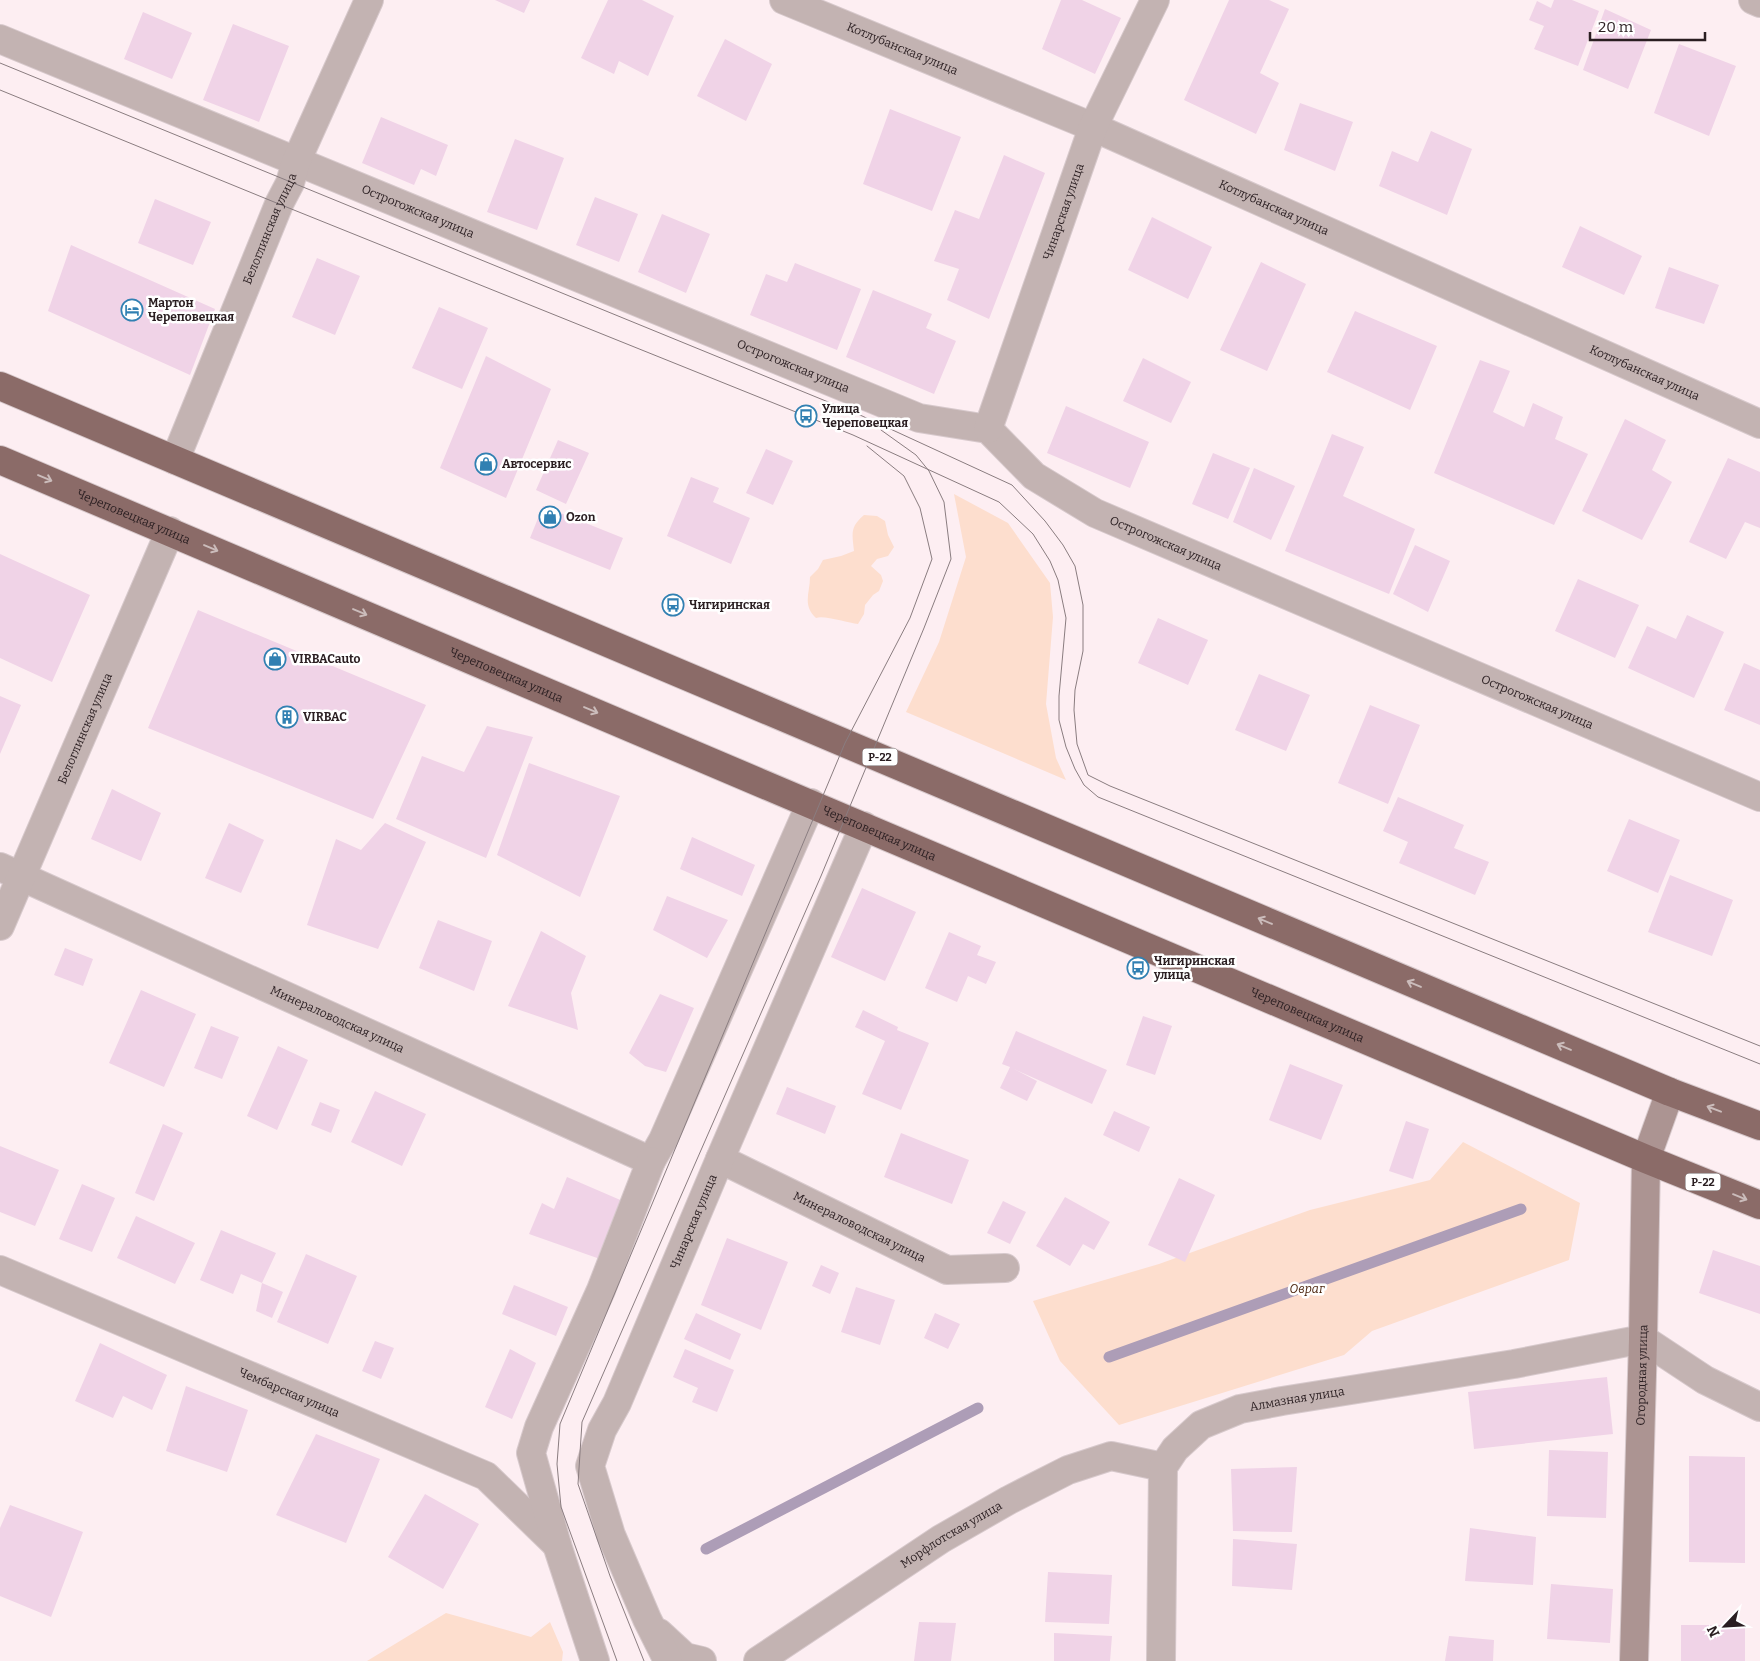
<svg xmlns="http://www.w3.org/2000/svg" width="1760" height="1661" font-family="Bitter,serif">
<rect width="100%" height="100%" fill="#fdeef2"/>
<path fill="#fddece" d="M954,494l54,29 42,60 3,34 -7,87 10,54 10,22 -160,-68 33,-70 27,-85z
M864,515l13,1 8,5 3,14 6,12 -6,9 -11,3 -6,7 10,9 2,6 -4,10 -6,4 -8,10 -1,9 -6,10c-10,-1 -34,-9 -42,-6 -14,-13 -6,-25 -6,-41l8,-8 5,-9 18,-4 13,-5c-2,-18 -4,-24 10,-36z
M1463,1142l117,61 -11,57 -197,71 -28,24 -225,70 -59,-64 -27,-60 126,-37 151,-54 120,-30z
M446,1613l85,24 19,-15 13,30 -1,9h-195z"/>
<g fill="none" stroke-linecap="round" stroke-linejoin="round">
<path stroke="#ad9db7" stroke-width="11" d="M1109,1357l412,-148
M706,1549l272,-141"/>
</g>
<path fill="#f0d3e7" d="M495,0h35l-6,13z
M608,0h34l32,16 -26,60 -29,-15 -5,13 -33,-16z
M1061,0h21l39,18 -26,56 -53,-25z
M1229,0h40l20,9 -29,64 19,10 -23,51 -72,-34z
M1554,0h18l27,11 -21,55 -44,-17 10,-23 -15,-6 8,-19 14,7z
M1605,9l46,21 -23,59 -45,-19z
M143,12l49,21 -20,46 -48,-20z
M233,24l56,22 -30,76 -56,-22z
M725,39l47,25 -26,57 -49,-25z
M1679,44l57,22 -27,70 -55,-23z
M1300,103l53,19 -18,49 -51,-21z
M890,109l71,28 -29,74 -69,-27z
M381,117l67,28 -12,31 -15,-7 -7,16 -52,-22z
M1431,131l41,18 -25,66 -68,-29 13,-35 26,11z
M515,139l49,19 -27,72 -50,-18z
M1004,155l41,18 -56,146 -42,-19 12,-31 -25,-8 21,-51 24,9z
M595,197l43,17 -19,48 -43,-17z
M155,199l56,23 -18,43 -55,-22z
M662,214l48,20 -24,59 -48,-21z
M1152,217l60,30 -24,52 -60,-29z
M1580,226l62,30 -18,39 -62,-28z
M71,245l144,64 -25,66 -142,-64z
M317,258l43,18 -25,59 -43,-18z
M1261,262l45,22 -39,87 -47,-21z
M795,263l66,26 -24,61 -87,-35 16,-41 21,8z
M1669,267l50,18 -15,39 -49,-16z
M873,290l59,24 -6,14 30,13 -22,53 -88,-37z
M439,307l49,21 -26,61 -50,-21z
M1355,311l82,35 -27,64 -83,-38z
M486,356l65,33 -45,109 -66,-30z
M1143,358l48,24 -20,41 -48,-22z
M1480,360l30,11 -17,41 31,15 9,-24 30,14 -8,22 33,15 -34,71 -120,-52z
M1066,406l83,36 -19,46 -83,-35z
M1625,419l41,21 -14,30 20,12 -30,58 -60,-29z
M1332,434l32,13 -21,49 72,33 -26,65 -104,-43z
M558,440l31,13 -23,51 -30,-14z
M766,449l27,12 -20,44 -27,-12z
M1213,453l37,15 -22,51 -36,-15z
M1728,458l32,14v56l-15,-6 -19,37 -37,-17z
M1254,468l41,18 -24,54 -38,-18z
M691,477l28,11 -6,14 37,16 -19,46 -64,-28z
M543,506l80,32 -13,32 -80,-32z
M1415,545l35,16 -22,51 -35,-18z
M0,554l90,41 -38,87 -52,-24z
M1578,579l61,26 -24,53 -60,-27z
M198,610l228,95 -53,114 -225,-91z
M1687,615l37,17 -30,66 -66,-30 19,-42 29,13z
M1158,618l50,22 -20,45 -50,-22z
M1744,663l16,7v55l-36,-15z
M1259,674l51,21 -24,56 -51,-21z
M0,696l21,9 -21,49z
M1370,705l50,20 -32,79 -50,-21z
M487,726l46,11 -47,121 -90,-39 26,-63 42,16z
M529,763l91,33 -40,101 -83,-42z
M112,789l49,24 -20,48 -50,-22z
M1398,797l66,28 -10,23 35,14 -14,33 -76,-32 9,-21 -25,-11z
M1629,819l51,21 -22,53 -51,-22z
M229,823l35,17 -23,53 -36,-15z
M385,823l41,19 -48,107 -71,-24 29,-86 25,11z
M692,837l63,28 -13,31 -62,-27z
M1670,875l63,25 -21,56 -64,-24z
M862,888l54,24 -31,69 -54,-24z
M667,896l61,24 -21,38 -54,-28z
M438,920l54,21 -18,50 -55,-23z
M541,931l45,25 -15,37 7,37 -70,-24z
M949,932l32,14 -4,9 19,7 -10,22 -18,-8 -11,26 -32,-14z
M65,948l28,11 -10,27 -29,-11z
M141,990l55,24 -32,73 -55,-24z
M660,994l34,14 -28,64 -21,-6 -16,-13z
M863,1010l35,17 -1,3 32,13 -28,67 -39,-16 23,-53 -30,-14z
M1143,1016l29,10 -17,49 -29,-10z
M211,1026l28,11 -17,42 -28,-11z
M1016,1031l91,39 -15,34 -78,-35 23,12 -10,20 -27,-13 10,-21 -8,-3z
M278,1046l30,14 -31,70 -30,-14z
M1290,1064l53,21 -22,55 -52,-20z
M787,1087l49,19 -11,28 -49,-20z
M375,1091l51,23 -24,52 -51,-24z
M320,1102l20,8 -9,23 -20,-8z
M1114,1111l36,16 -11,25 -36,-17z
M1406,1121l23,8 -16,50 -24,-8z
M163,1124l20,9 -29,68 -19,-8z
M901,1133l68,27 -17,44 -68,-27z
M0,1146l59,24 -24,56 -35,-14z
M567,1177l58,25 -25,57 -71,-25 13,-31 12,6z
M1179,1178l36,17 -30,67 -37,-17z
M82,1184l33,14 -23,54 -33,-13z
M1065,1197l45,25 -16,28 -11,-6 -13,22 -34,-20z
M1003,1201l23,11 -16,32 -23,-11z
M136,1216l59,27 -20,41 -58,-26z
M221,1230l55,23 -14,30 21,9 -11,26 -16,-7 6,-28 -21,-9 -8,20 -33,-14z
M727,1238l61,24 -27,68 -60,-25z
M1713,1250l47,16v48l-61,-21z
M306,1254l51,22 -29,68 -51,-22z
M821,1265l18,8 -9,21 -18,-8z
M514,1285l54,22 -12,29 -54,-22z
M856,1287l39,13 -15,45 -39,-13z
M696,1313l45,21 -11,26 -46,-21z
M935,1313l25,11 -12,25 -24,-11z
M375,1341l19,7 -13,31 -19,-8z
M100,1343l67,32 -15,35 -29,-14 -10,22 -38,-17z
M510,1349l26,14 -24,56 -27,-12z
M685,1349l49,21 -17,42 -25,-10 6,-14 -25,-11z
M1607,1377l6,57 -139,15 -6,-57z
M186,1386l62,24 -21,62 -61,-21z
M316,1434l64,25 -34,84 -70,-28z
M1549,1450l59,2 -2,66 -59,-2z
M1689,1456l56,1v106l-56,-1z
M1297,1467l-5,65 -59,-1 -2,-62z
M425,1494l54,30 -36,65 -55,-32z
M10,1505l73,27 -32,85 -51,-21v-68z
M1470,1528l66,9 -3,48 -68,-4z
M1233,1539l64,5 -5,46 -60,-4z
M1048,1572l64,3 -3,49 -64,-2z
M1551,1584l62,5 -3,54 -63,-4z
M919,1622l37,1 -5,38h-37z
M1681,1625h64v36h-64z
M1054,1633l58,3 -2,25h-56z
M1449,1636l45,4 -1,21h-48z"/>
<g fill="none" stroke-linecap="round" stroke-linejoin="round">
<g stroke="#d7c9cc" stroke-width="30">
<g id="street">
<path id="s1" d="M784,0l309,127 667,297"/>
<path d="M1753,0l7,3"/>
<path id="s2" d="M0,39l919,379 69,11 46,47 61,37 665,284"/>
<path id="s3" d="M988,429l105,-302 62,-127"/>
<path id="s4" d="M175,460l104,-256 11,-21 6,-21 73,-162"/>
<path id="s5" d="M0,867l651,294 12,-21 148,-337"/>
<path id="s6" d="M0,926l170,-395"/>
<path id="s7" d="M720,1159l227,111 58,-2"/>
<path id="s8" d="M0,1270l486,206 71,69"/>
<path d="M659,1633l26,24 17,4"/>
<path d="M595,1661l-38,-116 -26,-92 8,-26 62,-137 50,-129"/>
<path id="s9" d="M668,1661l-21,-42 -36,-84 -21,-69 12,-36 15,-27 103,-244 144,-333"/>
<path id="s10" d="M758,1661l183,-122 68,-39 59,-30 43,-14 52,11"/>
<path id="s11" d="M1161,1661l2,-194 12,-18 26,-24 39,-16 42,-8 232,-37 129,-25 62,41 55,27"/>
</g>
</g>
<g stroke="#d7c9cc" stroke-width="30">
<g id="secondary">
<path id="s12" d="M1634,1661l9,-322 3,-180 24,-67"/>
</g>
</g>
<g stroke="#d7c9cc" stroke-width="30">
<g id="highway">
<path d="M0,386l1670,706 90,34"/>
<path id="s13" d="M0,460l1646,699 114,46"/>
</g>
</g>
<use href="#street" stroke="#c3b3b2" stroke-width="28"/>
<use href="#secondary" stroke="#ac9492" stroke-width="28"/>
<use href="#highway" stroke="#8b6b68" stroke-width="28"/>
<path stroke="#8a7d80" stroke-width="1" d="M0,63l860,352 152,70 33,36 18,24 12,21 8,39v46l-8,39 -1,20 3,34 11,31 22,11 650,260
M0,90l279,114 574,231 146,67 34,32 17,27 8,19 8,38 -7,78v24l7,27 9,22 9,16 14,12 662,267
M617,1661l-56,-154 -4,-43 3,-40 285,-681 65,-125 22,-59 -12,-51 -16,-32 -37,-30
M644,1661l-34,-85 -32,-92 4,-62 239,-546 103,-248 27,-69 -7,-57 -15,-31 -13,-16 -35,-25"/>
</g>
<defs><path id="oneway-shaft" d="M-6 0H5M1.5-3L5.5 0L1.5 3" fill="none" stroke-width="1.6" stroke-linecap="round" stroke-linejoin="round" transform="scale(1.25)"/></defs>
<g stroke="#cbbcbb">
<use href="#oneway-shaft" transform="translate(45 478) rotate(23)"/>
<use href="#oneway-shaft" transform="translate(211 548) rotate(23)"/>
<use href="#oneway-shaft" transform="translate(360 612) rotate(23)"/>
<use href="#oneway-shaft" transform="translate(591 710) rotate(23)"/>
<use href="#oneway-shaft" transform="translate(1265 921) rotate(-157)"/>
<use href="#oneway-shaft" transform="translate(1414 984) rotate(-157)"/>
<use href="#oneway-shaft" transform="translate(1564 1047) rotate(-157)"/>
<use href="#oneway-shaft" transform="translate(1714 1109) rotate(-159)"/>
<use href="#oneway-shaft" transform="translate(1740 1197) rotate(22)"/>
</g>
<defs>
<g id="hotel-ring" transform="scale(1.125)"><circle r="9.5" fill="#fff" stroke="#3180b2" stroke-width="1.5"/><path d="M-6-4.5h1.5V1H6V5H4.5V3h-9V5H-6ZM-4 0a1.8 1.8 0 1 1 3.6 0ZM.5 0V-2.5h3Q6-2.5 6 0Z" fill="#3180b2"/></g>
<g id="bus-ring" transform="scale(1.125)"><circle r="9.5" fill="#fff" stroke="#3180b2" stroke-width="1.5"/><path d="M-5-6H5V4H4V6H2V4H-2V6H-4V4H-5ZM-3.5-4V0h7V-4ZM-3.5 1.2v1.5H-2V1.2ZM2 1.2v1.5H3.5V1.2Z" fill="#3180b2"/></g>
<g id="shop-ring" transform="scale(1.125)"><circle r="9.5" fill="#fff" stroke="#3180b2" stroke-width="1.5"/><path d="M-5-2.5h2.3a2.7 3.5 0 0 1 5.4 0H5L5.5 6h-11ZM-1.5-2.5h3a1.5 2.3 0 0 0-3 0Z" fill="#3180b2"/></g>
<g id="building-ring" transform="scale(1.125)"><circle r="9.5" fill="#fff" stroke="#3180b2" stroke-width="1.5"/><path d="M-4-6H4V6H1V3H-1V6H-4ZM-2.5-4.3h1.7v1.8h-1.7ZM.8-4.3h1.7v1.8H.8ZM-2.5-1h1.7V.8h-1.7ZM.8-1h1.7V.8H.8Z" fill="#3180b2"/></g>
</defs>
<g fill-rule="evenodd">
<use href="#hotel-ring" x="132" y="310"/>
<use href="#bus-ring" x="806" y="416"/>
<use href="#shop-ring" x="486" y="464"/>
<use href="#shop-ring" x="550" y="517"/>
<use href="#bus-ring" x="673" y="605"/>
<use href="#shop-ring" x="275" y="659"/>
<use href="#building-ring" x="287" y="717"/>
<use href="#bus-ring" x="1138" y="968"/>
</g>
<g text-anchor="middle" stroke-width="5" stroke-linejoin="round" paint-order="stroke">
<g fill="#fff" stroke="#6a6264" stroke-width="1">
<rect x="862.5" y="748.5" width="35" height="17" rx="4"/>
<rect x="1685.5" y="1173.5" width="35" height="17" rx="4"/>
</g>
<g font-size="11" font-weight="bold" fill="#2a1e21">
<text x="880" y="761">Р-22</text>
<text x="1703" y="1186">Р-22</text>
</g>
<g font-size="12" fill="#2a1e21" stroke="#fff">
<text dy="4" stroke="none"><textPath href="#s1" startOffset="128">Котлубанская улица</textPath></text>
<text dy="4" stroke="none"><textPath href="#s1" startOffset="532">Котлубанская улица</textPath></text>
<text dy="4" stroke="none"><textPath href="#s3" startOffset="230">Чинарская улица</textPath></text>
<text dy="4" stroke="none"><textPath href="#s2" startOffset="452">Острогожская улица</textPath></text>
<text dy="4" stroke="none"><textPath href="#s4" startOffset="250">Белоглинская улица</textPath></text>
<text dy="4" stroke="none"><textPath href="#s2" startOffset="858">Острогожская улица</textPath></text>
<text dy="4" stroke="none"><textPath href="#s1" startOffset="938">Котлубанская улица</textPath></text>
<text dy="4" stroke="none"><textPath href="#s13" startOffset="145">Череповецкая улица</textPath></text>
<text dy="4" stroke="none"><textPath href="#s2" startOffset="1278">Острогожская улица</textPath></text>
<text dy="4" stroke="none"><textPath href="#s13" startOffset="550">Череповецкая улица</textPath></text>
<text dy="4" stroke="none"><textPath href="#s2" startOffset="1682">Острогожская улица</textPath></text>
<text dy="4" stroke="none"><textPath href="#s6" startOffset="215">Белоглинская улица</textPath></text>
<text dy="4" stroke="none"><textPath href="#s13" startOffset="955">Череповецкая улица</textPath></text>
<text dy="4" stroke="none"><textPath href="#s13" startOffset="1420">Череповецкая улица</textPath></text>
<text dy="4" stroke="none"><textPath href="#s5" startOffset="370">Минераловодская улица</textPath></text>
<text dy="4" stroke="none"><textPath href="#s9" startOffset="476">Чинарская улица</textPath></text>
<text dy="4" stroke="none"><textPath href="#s7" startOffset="155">Минераловодская улица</textPath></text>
<text dy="4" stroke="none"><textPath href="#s12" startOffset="286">Огородная улица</textPath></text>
<text dy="4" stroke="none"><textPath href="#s8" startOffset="314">Чембарская улица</textPath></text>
<text dy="4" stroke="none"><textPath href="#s11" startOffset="351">Алмазная улица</textPath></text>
<text dy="4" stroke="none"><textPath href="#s10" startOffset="231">Морфлотская улица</textPath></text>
</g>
<g font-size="12" font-weight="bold" fill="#2a1e21" stroke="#fff" text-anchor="start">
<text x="148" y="307">Мартон<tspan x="148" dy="14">Череповецкая</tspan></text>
<text x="822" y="413">Улица<tspan x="822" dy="14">Череповецкая</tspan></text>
<text x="502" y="468">Автосервис</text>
<text x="566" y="521">Ozon</text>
<text x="689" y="609">Чигиринская</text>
<text x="291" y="663">VIRBACauto</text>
<text x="303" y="721">VIRBAC</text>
<text x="1154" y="965">Чигиринская<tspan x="1154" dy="14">улица</tspan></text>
</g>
<g font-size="12" font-style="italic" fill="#461e06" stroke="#fff">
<text x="1307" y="1293">Овраг</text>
</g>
</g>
<g transform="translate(1725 1626) rotate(245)" stroke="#ffffff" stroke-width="4" paint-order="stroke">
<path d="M0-4L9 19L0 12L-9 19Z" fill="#2a1e21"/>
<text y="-8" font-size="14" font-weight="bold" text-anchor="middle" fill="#2a1e21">N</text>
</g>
<path d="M1590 32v8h115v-8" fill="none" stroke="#2a1e21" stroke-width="2.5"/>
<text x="1598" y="32" font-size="15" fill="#2a1e21" stroke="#ffffff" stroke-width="4" paint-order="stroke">20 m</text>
</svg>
